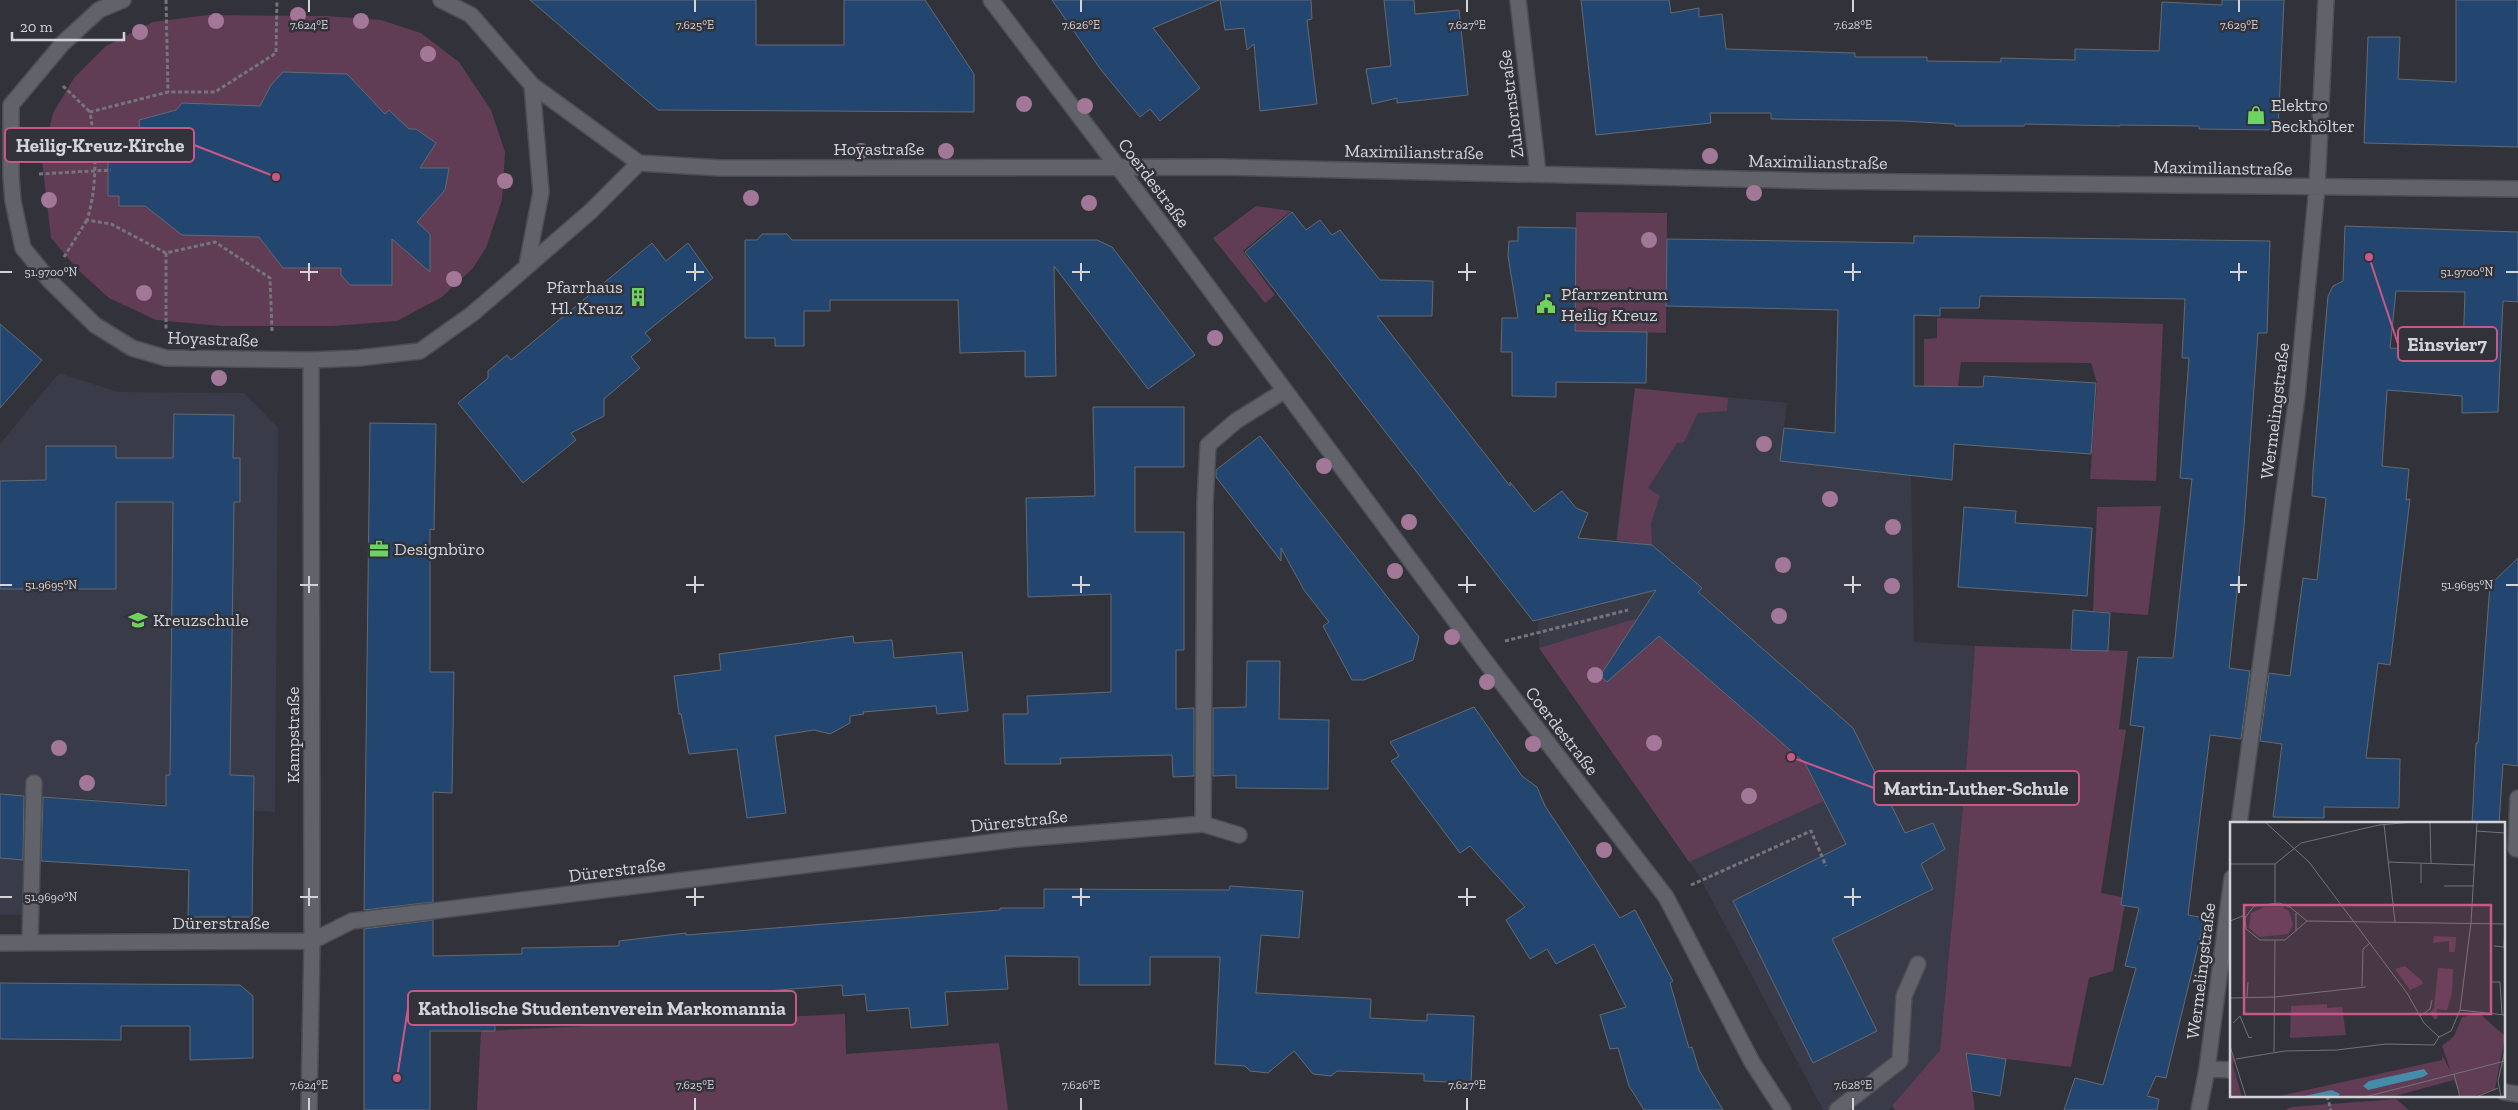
<svg xmlns="http://www.w3.org/2000/svg" width="2518" height="1110" font-family="'Zilla Slab',serif">
<rect width="100%" height="100%" fill="#32323a"/>
<path fill="#3a3b49" d="M59,373l59,19 126,1 34,35 -3,384 -234,-16 -3,118 -38,1v-471z
M1635,388l152,15 -7,58 131,14 3,167 61,4 -10,138 -25,266 -51,60h-66l-125,-236 -159,-226 -1,-27 70,-18z"/>
<path fill="#603c55" d="M208,15l118,1 55,4 40,13 38,29 32,48 14,42 -3,48 -16,48 -13,20 -31,29 -45,24 -64,5h-112l-65,-6 -47,-22 -31,-28 -27,-32 -9,-77 11,-48 21,-35 32,-32 47,-24z
M1256,206l35,5 -48,40 32,44 -10,8 -52,-65z
M1576,212l91,1 -1,120 -91,-2z
M1937,318l226,6 -7,157 -66,-2 7,-96 -6,-20 -130,-1 -3,24h-34v-47l13,-1z
M1635,388l93,10 -1,13 -29,2 -14,29 -7,1 -29,45 12,8 -9,27 1,22 -35,-5z
M2161,506l-13,109 -55,-4 4,-104z
M1638,618l-7,12 18,15 10,-9 146,127 19,38 -135,61 -150,-214z
M1975,646l153,5 -9,78 7,1 -25,163 25,5 -13,73 -24,7 -18,89 -104,-13 8,56h-80l-3,-4 48,-56 25,-266z
M845,1014l1,40 153,-11 9,67h-531l4,-79z
M2396,1099l13,11h-124l7,-3z"/>
<path fill="#234670" stroke="#646a71" fill-rule="evenodd" d="M530,0h226v45h88v-45h81l49,74v38l-316,-2z
M1052,0h167l-66,28 47,60 -40,33 -10,-12 -10,8 -39,-47z
M1220,0h91l1,19 -5,1 10,84 -57,7 -6,-67 -7,6 -3,-22 -19,2z
M1384,0h30l1,14 44,-4 9,85 -71,8v-5l-25,6 -6,-35 25,-3z
M1581,0h88l2,13 28,-5v9l23,-3 4,35 129,4v4h72v4l74,1v-4l74,2v-11l84,2 3,-49 60,3v-5h62l-6,130 -79,-1v-3l-79,-1v1l-95,-2 -1,2h-69v-2l-53,-3 -131,-2v-6h-61l1,10 -115,12z
M2456,0h62v147l-154,-4 4,-106h32l-2,42 58,3z
M283,72l64,2 38,40 4,-4 20,19h7l20,14 -16,25h29l-4,22 -28,32 13,12v38l-38,-33v46h-42l-9,-10v-7h-58l-24,-31 -77,-2 -37,-29h-26v-10h-11v-52l11,-2v-9l21,2 -1,-15 37,-10 6,-7 78,3 11,-21z
M1292,212l14,18 14,-10 12,15 8,-5 40,50 53,1 -1,35h-55l133,170v-4l24,30 28,-21 14,17 12,5 -10,25 74,7 50,43 -4,4 155,136 52,105 28,-10 12,26 -24,15 12,25 -101,50 45,92 -64,32 -80,-162 113,-57 -41,-81 -146,-127 -52,46 -7,-6 56,-86 -123,31 -288,-369z
M2345,226l173,6v70l-15,-1 -5,111 -36,1v-17l-75,-6 -5,76 27,3 -3,31 4,-1 -20,166 -12,-2 -12,95 34,1 -1,49 -75,-1v11l-51,-1 9,-73 -22,-3 9,-68 21,3 13,-98 14,2 9,-82 -14,-2 1,-25 15,-175 5,-10 10,-5zM2396,291l69,1 -2,59 -73,-3z
M1518,227l58,1 -1,103 72,1 -1,51 -90,-1v15l-44,-1v-44h-11l1,-34h16l-10,-62 1,-15h9z
M762,234h25l5,6h305l15,7 83,108 -47,34 -94,-123 2,110 -31,1v-26l-65,2 -2,-53h-128v11h-26v35h-29v-8h-30v-98h12z
M1914,236l356,5 -3,92h-9l-14,193 -15,142 21,3 -9,68 -31,-4 -22,180 17,3 -39,160 -10,-2 -9,20 12,3 -2,11h-93l11,-32 28,7 33,-117 -11,-2 14,-58 -18,-3 23,-178 -14,-2 8,-68 35,1 19,-179 -12,-1 9,-120h-7l3,-59 -205,-3 -1,12h-39v8l-26,-1v71l69,1 1,-11 112,7 -5,71 -137,-10 -2,36 -172,-19 4,-33 51,5 3,-123 -172,-4 1,-67 247,4z
M652,243l14,18 22,-18 25,35 -68,55 6,7 -20,17 9,11 -36,31v17l-33,17 5,7 -53,43 -65,-80 30,-25v-7l19,-16 4,5z
M0,324l42,36 -42,48z
M1093,407h91v60h-49v65h49v118h-8v59l18,-1v68l-21,1 -1,-22 -112,3 1,6h-56l-2,-50h25l-1,-18 84,-4v-98l-83,3 -2,-99 69,-2z
M174,414l60,1 -1,43h7v44h-6l-4,273 24,1 -2,141h-64l1,-47 -148,-9 2,-64 123,9v-31h4l3,-273h-57v87h-116v-108l46,-1v-34h70v12h57z
M370,423l66,1 -2,106 -4,-1v143h24l-2,121 -19,-1v110l-69,8z
M1260,436l159,201 -6,23 -49,20h-12l-29,-54 6,-4 -25,-32 -23,-42v13l-65,-84v-7z
M1964,507l52,4 -1,12 77,5 -5,68 -129,-9z
M2518,558v208l-15,-2 -4,60h-27l4,-81h2l12,-158z
M2073,610l37,3 -2,38 -37,-1z
M853,636l1,7 38,-3 2,18 68,-6 6,59 -31,3 -1,-8 -73,6 1,2 -14,2v7l-20,11 -16,-4 -39,6 11,77 -39,5 -10,-69 -48,5 -8,-40h-2l-5,-38 47,-6 -2,-16z
M1247,661h33l-1,58 50,1 -1,69 -92,-1v-13l-23,1v-68l33,-1z
M1474,707l48,69 15,11 8,19 75,112 15,-8 38,71 -3,2 19,65 3,-1 7,23 24,40h-79l-15,-24 -11,-38 -8,1 -10,-34 26,-8 -32,-63 -38,20 -9,-15 -17,10 -24,-39 19,-13 -55,-61 -10,7 -69,-92 8,-5 -9,-14z
M0,794l24,2 -1,64 -23,-2z
M1230,886l73,5 -4,47 -38,-3 -5,58 115,6 -1,19 57,3v-7l47,2 -3,67 -47,-2v-7l-87,-3 -6,5 -18,-2 -19,-23 -26,22 -18,-2 -5,-5 -30,-2 5,-107h-70v28h-71v-28l-74,-1 3,33 -63,3 3,33 -37,3 -2,-20 -42,3 -2,-17 -22,2 -1,-11 -152,12v2l-65,6 -1,-2 -18,2 -1,-8 -111,2 1,32h-65v79h-66v-181l69,-9v36l89,-2v-6l97,-2v-5l67,-8v2l76,-6 238,-19v-2h44v-19l185,1z
M0,983l240,2 13,11v62l-63,2v-34h-69v14l-121,-1z
M1966,1053l40,6 -6,37 -28,-5z"/>
<g fill="none" stroke-linecap="round" stroke-linejoin="round">
<g stroke="#4d4e54" stroke-width="18">
<path id="minor" d="M123,0l-24,10 -36,33 -52,62v71l2,25 10,47 27,33 45,44 37,23 34,10 145,2 48,-2 61,-7 52,-37 28,-24 91,-79 48,-48
M441,0l30,15 61,70 107,78 81,5 501,-1 599,14 698,8
M991,0l181,238 313,423 181,236 86,165 31,48
M1518,0l20,173
M527,265l14,-73 -9,-107
M1203,824l2,-321 3,-58 28,-24 48,-30
M2239,824l58,-428 20,-209 9,-187
M2516,849l2,-51
M0,943l312,-2 40,-20 666,-82 185,-15 36,11
M30,943l4,-160
M2207,1069l25,-191
M2504,1092l14,2
M309,1110l3,-169 -1,-581
M1837,1110l63,-49 4,-65 14,-32
M2199,1110l8,-41 25,1"/>
</g>
<path stroke="#75757c" stroke-width="3" stroke-dasharray="4 2.5" stroke-linecap="butt" d="M166,0l2,92
M63,86l27,26
M39,174l72,-4
M166,253v77
M64,257l23,-37
M272,331l-2,-53 -55,-36 -49,11 -55,-29 -24,-4c11,-35 9,-73 3,-108l78,-20h47l61,-39 1,-53
M1505,641l123,-31
M1691,885l120,-54 15,35
M2327,1096l4,14"/>
<use href="#minor" stroke="#62626b" stroke-width="15"/>
</g>
<g fill="#a27798">
<circle cx="298" cy="15" r="8"/>
<circle cx="216" cy="21" r="8"/>
<circle cx="361" cy="21" r="8"/>
<circle cx="140" cy="32" r="8"/>
<circle cx="428" cy="54" r="8"/>
<circle cx="1024" cy="104" r="8"/>
<circle cx="1085" cy="106" r="8"/>
<circle cx="861" cy="151" r="8"/>
<circle cx="946" cy="151" r="8"/>
<circle cx="1710" cy="156" r="8"/>
<circle cx="505" cy="181" r="8"/>
<circle cx="1754" cy="193" r="8"/>
<circle cx="751" cy="198" r="8"/>
<circle cx="49" cy="200" r="8"/>
<circle cx="1089" cy="203" r="8"/>
<circle cx="1649" cy="240" r="8"/>
<circle cx="454" cy="279" r="8"/>
<circle cx="144" cy="293" r="8"/>
<circle cx="1215" cy="338" r="8"/>
<circle cx="219" cy="378" r="8"/>
<circle cx="1764" cy="444" r="8"/>
<circle cx="1324" cy="466" r="8"/>
<circle cx="1830" cy="499" r="8"/>
<circle cx="1409" cy="522" r="8"/>
<circle cx="1893" cy="527" r="8"/>
<circle cx="1783" cy="565" r="8"/>
<circle cx="1395" cy="571" r="8"/>
<circle cx="1892" cy="586" r="8"/>
<circle cx="1779" cy="616" r="8"/>
<circle cx="1452" cy="637" r="8"/>
<circle cx="1595" cy="675" r="8"/>
<circle cx="1487" cy="682" r="8"/>
<circle cx="1654" cy="743" r="8"/>
<circle cx="1533" cy="744" r="8"/>
<circle cx="59" cy="748" r="8"/>
<circle cx="87" cy="783" r="8"/>
<circle cx="1749" cy="796" r="8"/>
<circle cx="1604" cy="850" r="8"/>
</g>
<path fill="none" stroke="#d3d3d8" stroke-width="2" d="M309,0v12M695,0v12M1081,0v12M1467,0v12M1853,0v12M2239,0v12M309,263v18M695,263v18M1081,263v18M1467,263v18M1853,263v18M2239,263v18M0,272h12M300,272h18M686,272h18M1072,272h18M1458,272h18M1844,272h17M2230,272h17M2506,272h12M309,576v17M695,576v17M1081,576v17M1467,576v17M1853,576v17M2239,576v17M0,585h12M300,585h18M686,585h18M1072,585h18M1458,585h18M1844,585h17M2230,585h17M2506,585h12M309,888v18M695,888v18M1081,888v18M1467,888v18M1853,888v18M0,897h12M300,897h18M686,897h18M1072,897h18M1458,897h18M1844,897h17M309,1098v12M695,1098v12M1081,1098v12M1467,1098v12M1853,1098v12"/>
<defs>
<g id="shop-bare" transform="scale(1.5)"><path d="M-5-2.5h2.3a2.7 3.5 0 0 1 5.4 0H5L5.5 6h-11ZM-1.5-2.5h3a1.5 2.3 0 0 0-3 0Z" fill="#6fd360" stroke="#32323a" stroke-width="2.5" paint-order="stroke"/></g>
<g id="building-bare" transform="scale(1.5)"><path d="M-4-6H4V6H1V3H-1V6H-4ZM-2.5-4.3h1.7v1.8h-1.7ZM.8-4.3h1.7v1.8H.8ZM-2.5-1h1.7V.8h-1.7ZM.8-1h1.7V.8H.8Z" fill="#6fd360" stroke="#32323a" stroke-width="2.5" paint-order="stroke"/></g>
<g id="civic-bare" transform="scale(1.5)"><path d="M-.6-6.5H3V-4.5H.6V-3L4-1V1h2V6H-6V1h2V-1L-.6-3ZM-1.2 2.5V6h2.4V2.5Z" fill="#6fd360" stroke="#32323a" stroke-width="2.5" paint-order="stroke"/></g>
<g id="office-bare" transform="scale(1.5)"><path d="M-6-3h4V-5.5h4V-3h4V5H-6ZM-1-4.5V-3h2v-1.5ZM-6 0V1H6V0Z" fill="#6fd360" stroke="#32323a" stroke-width="2.5" paint-order="stroke"/></g>
<g id="school-bare" transform="scale(1.5)"><path d="M0-5L7-2L0 1L-7-2ZM-4 1L0 2.5L4 1V4Q0 6-4 4Z" fill="#6fd360" stroke="#32323a" stroke-width="2.5" paint-order="stroke"/></g>
</defs>
<g fill-rule="evenodd">
<use href="#shop-bare" x="2256" y="115"/>
<use href="#building-bare" x="638" y="297"/>
<use href="#civic-bare" x="1546" y="304"/>
<use href="#office-bare" x="379" y="549"/>
<use href="#school-bare" x="138" y="620"/>
</g>
<g text-anchor="middle" stroke-width="5" stroke-linejoin="round" paint-order="stroke">
<g font-size="18" fill="#d3d3d8" stroke="#32323a">
<text transform="translate(1511 104) rotate(-97)" y="6">Zuhornstraße</text>
<text x="879" y="155">Hoyastraße</text>
<text transform="translate(1414 152) rotate(1)" y="6">Maximilianstraße</text>
<text transform="translate(1818 162) rotate(1)" y="6">Maximilianstraße</text>
<text transform="translate(2223 168) rotate(1)" y="6">Maximilianstraße</text>
<text transform="translate(1154 183) rotate(53)" y="6">Coerdestraße</text>
<text transform="translate(213 339) rotate(2)" y="6">Hoyastraße</text>
<text transform="translate(2275 411) rotate(-83)" y="6">Wermelingstraße</text>
<text transform="translate(1562 731) rotate(52)" y="6">Coerdestraße</text>
<text transform="translate(293 735) rotate(-90)" y="6">Kampstraße</text>
<text transform="translate(1019 821) rotate(-6)" y="6">Dürerstraße</text>
<text transform="translate(617 870) rotate(-7)" y="6">Dürerstraße</text>
<text x="221" y="929">Dürerstraße</text>
<text transform="translate(2201 971) rotate(-83)" y="6">Wermelingstraße</text>
</g>
<g font-size="18" fill="#d3d3d8" stroke="#32323a" text-anchor="start">
<text x="2271" y="111">Elektro<tspan x="2271" dy="21">Beckhölter</tspan></text>
<text x="623" y="293" text-anchor="end">Pfarrhaus<tspan x="623" dy="21">Hl. Kreuz</tspan></text>
<text x="1561" y="300">Pfarrzentrum<tspan x="1561" dy="21">Heilig Kreuz</tspan></text>
<text x="394" y="555">Designbüro</text>
<text x="153" y="626">Kreuzschule</text>
</g>
</g>
<g transform="translate(2230 822)">
<rect width="275" height="275" fill="#32323a"/>
<path d="M35,85h17l7,4 4,14 -5,9 -29,3 -10,-9 2,-15zM204,114l22,1 -1,15h-6v-11l-16,2zM175,144l16,14 2,4 -13,6 -15,-21zM208,146l15,1 -1,24 -5,17 -10,-1 1,9 -3,2 -5,-7 4,-5zM97,182v4l15,-1 4,28 -56,3 1,-32zM249,191l26,23 -10,53 -23,8h-11l-7,-17 -63,17h-116l167,-37v-5l9,17 -9,-26 12,-10 8,-19zM0,228l4,9 -1,6 9,32h-12z" fill="#603c55"/>
<path d="M194,247l4,5 -5,3 -55,13 -5,-4 6,-5zM102,268l8,4 -3,3h-37z" fill="#458ca8"/>
<path fill="none" stroke="#727279" stroke-width="1" d="M35,0l44,40 98,131 17,30 15,14M200,0l1,42M154,2l11,98M246,9l29,2M158,40l86,3M0,42h45l26,-21 78,-18 34,-3M191,42v19M214,64h29M45,81v-39M0,99l15,-6M77,99l-22,19h-25l-14,-11 -1,-11 9,-12 25,-3 11,4 17,14 198,3M66,109v-18M264,124l10,1 1,-23M132,164l1,-37 7,-6M261,166v-6h9l2,32M17,175l1,-15M0,176l45,-1 91,-10M230,188l11,-87 6,-101M190,194l10,-7 2,-9M3,201l7,-7 9,22 3,-1M209,215l12,-6 9,-21 45,5M0,224l16,51M44,230l1,-112M6,237l49,-8 52,-1 49,-6 48,1 5,-8M224,252l6,23M135,275l140,-36M246,275l22,-9M271,275l-3,-16 7,-31"/>
<path fill="#c85987" fill-opacity="0.15" stroke="#c85987" stroke-width="2.5" d="M14,83h247v109h-247z"/>
<rect width="275" height="275" fill="none" stroke="#d3d3d8" stroke-width="2.5"/>
</g>
<g font-size="12" text-anchor="middle" fill="#d3d3d8" stroke="#32323a" stroke-width="5" stroke-linejoin="round" paint-order="stroke">
<text x="309" y="29">7.624°E</text>
<text x="695" y="29">7.625°E</text>
<text x="1081" y="29">7.626°E</text>
<text x="1467" y="29">7.627°E</text>
<text x="1853" y="29">7.628°E</text>
<text x="2239" y="29">7.629°E</text>
<text x="51" y="276">51.9700°N</text>
<text x="2467" y="276">51.9700°N</text>
<text x="51" y="589">51.9695°N</text>
<text x="2467" y="589">51.9695°N</text>
<text x="51" y="901">51.9690°N</text>
<text x="309" y="1089">7.624°E</text>
<text x="695" y="1089">7.625°E</text>
<text x="1081" y="1089">7.626°E</text>
<text x="1467" y="1089">7.627°E</text>
<text x="1853" y="1089">7.628°E</text>
</g>
<path fill="none" stroke="#c85987" stroke-width="2" d="M276 177L194 145M2369 257L2398 344M1791 757L1874 788M397 1078L408 1008"/>
<g fill="#c85987" stroke="#32323a" stroke-width="2">
<circle cx="276" cy="177" r="5"/>
<circle cx="2369" cy="257" r="5"/>
<circle cx="1791" cy="757" r="5"/>
<circle cx="397" cy="1078" r="5"/>
</g>
<g fill="#32323a" stroke="#c85987" stroke-width="2">
<rect x="5" y="128" width="189" height="34" rx="5"/>
<rect x="2398" y="327" width="99" height="34" rx="5"/>
<rect x="1874" y="771" width="205" height="34" rx="5"/>
<rect x="408" y="991" width="388" height="34" rx="5"/>
</g>
<g font-size="19" text-anchor="middle" font-weight="bold" fill="#d3d3d8">
<text x="100" y="152">Heilig-Kreuz-Kirche</text>
<text x="2447" y="351">Einsvier7</text>
<text x="1976" y="795">Martin-Luther-Schule</text>
<text x="602" y="1015">Katholische Studentenverein Markomannia</text>
</g>
<path d="M12 32v8h112v-8" fill="none" stroke="#d3d3d8" stroke-width="2.5"/>
<text x="20" y="32" font-size="15" fill="#d3d3d8" stroke="#32323a" stroke-width="4" paint-order="stroke">20 m</text>
</svg>
